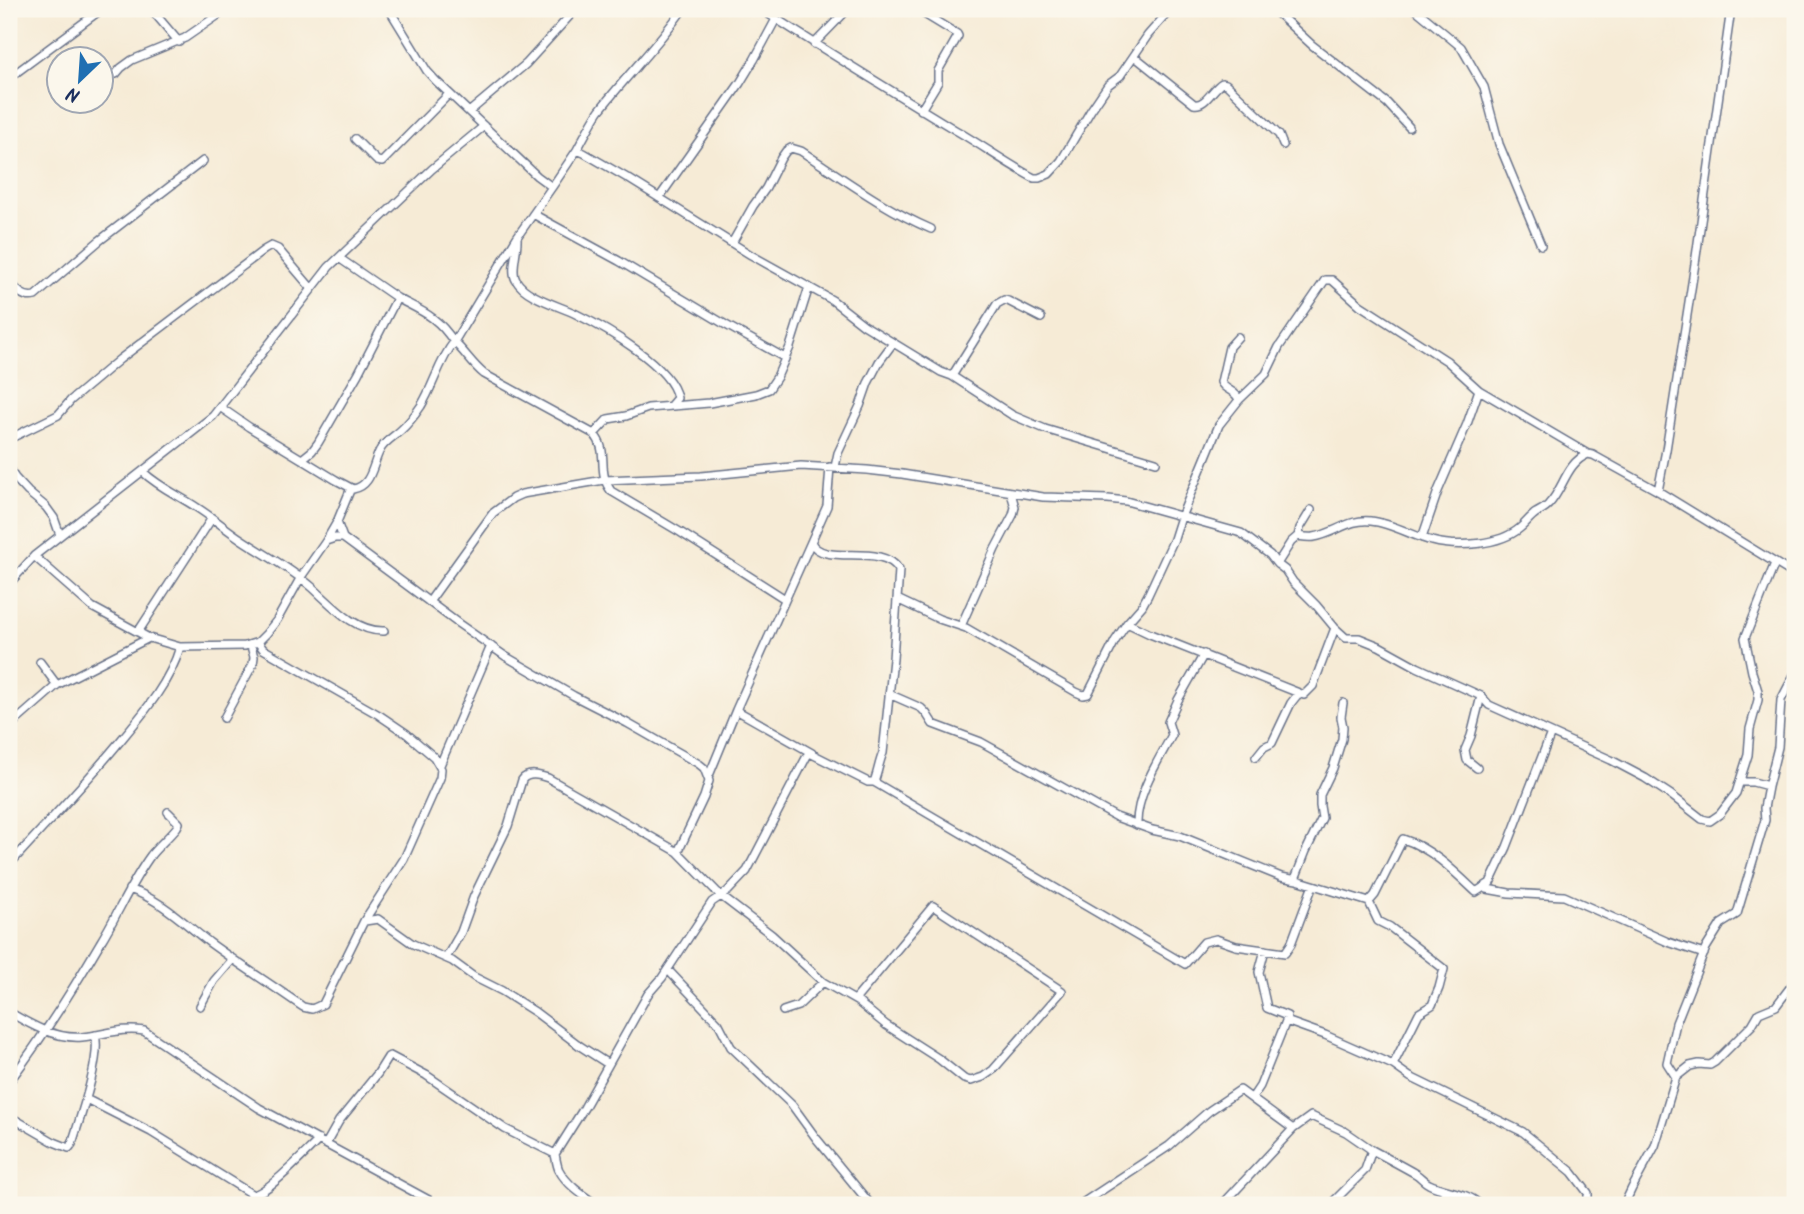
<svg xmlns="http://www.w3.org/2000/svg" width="1804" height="1214" font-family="Kalam,sans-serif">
<rect width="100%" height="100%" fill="#fbf7ec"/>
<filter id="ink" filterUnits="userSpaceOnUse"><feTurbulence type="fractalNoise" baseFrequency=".0143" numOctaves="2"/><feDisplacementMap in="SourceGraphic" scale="14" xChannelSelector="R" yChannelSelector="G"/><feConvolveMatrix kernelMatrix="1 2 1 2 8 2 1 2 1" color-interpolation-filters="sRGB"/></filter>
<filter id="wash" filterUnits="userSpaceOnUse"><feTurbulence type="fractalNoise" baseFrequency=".00686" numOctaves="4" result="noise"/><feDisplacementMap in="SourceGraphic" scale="28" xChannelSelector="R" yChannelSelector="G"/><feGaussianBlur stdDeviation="1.57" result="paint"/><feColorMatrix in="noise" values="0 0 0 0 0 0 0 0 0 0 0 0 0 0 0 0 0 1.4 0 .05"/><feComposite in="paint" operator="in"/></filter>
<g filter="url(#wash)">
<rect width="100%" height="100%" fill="#f6ebd6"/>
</g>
<g filter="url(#ink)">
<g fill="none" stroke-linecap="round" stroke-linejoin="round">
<g stroke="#687188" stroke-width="10">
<path id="minor" d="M151,9l28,33
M389,9l38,62 9,10 101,95 15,11 25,-37 7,3 45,26 122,76 81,45 32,25 77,47 11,4 60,39 33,14 111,33
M761,9c63,41 127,80 191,119 28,16 54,35 82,50h5l10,-4 12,-13 30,-51 17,-25 12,-9 28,-41 23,-26
M916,9l41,25 1,2 -20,35v11l-17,28
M1273,9l39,36 75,58 22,24
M1415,9l46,38 23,40 15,57 42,101
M814,44l34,-35
M1134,56l60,48c12,2 18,-15 28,-21l4,1 53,51 4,10
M9,78l93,-69
M102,78l14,-4 5,-6 11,-8 53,-22 42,-29
M469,112l57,-48 50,-55
M355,139l22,22 5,1 67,-68
M577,150c7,-13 14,-27 22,-39 27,-35 59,-66 84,-102
M552,187l-35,50 -63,105c11,10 18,22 30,32l110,60c16,18 2,37 17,57l69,41 105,67
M659,198l81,-115 14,-23 22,-41
M533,214l86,47 107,64 59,33
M517,238c1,13 -7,32 -1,42 9,17 44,26 60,34 29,14 96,52 101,84l-6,7
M732,243l21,-37 13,-18 15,-30 5,-7 5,-3 10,3c43,28 83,58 130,78
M9,281c7,8 14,18 26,15l64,-55 104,-80
M1238,337l-9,10 -8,35c4,9 15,8 18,18
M952,376l45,-72 7,-4 4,1 33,17
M220,407l29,20 87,53 17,9c19,-3 19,-24 27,-39 4,-8 13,-13 20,-19 8,-7 15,-16 21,-25 13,-21 18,-45 33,-64 -17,-26 -31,-30 -57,-44
M594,434l14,-15 18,-3 22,-8 61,-5 47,-9 13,-5 8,-12 13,-30 19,-60
M9,439l49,-24 13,-15 49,-41 144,-109 7,-4 7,3 34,40
M302,459l10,-8 6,-8 40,-69 39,-76 -58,-40
M835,467l3,-14 22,-47 8,-23 11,-21 14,-19
M9,468l6,10 13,14 18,15 8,11 6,17
M143,472c16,15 35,23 53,35 16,10 30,22 45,32 24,16 49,29 71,48 20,18 43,45 72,44
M1658,491l8,-41 30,-193 35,-248
M337,522l6,16 116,86 46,32 69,40 53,27 72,41 5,4 5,13 -5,16 -26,55
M1298,536l2,-8 11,-18
M1422,538l16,-47 29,-67 12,-34
M326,541l11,-19 14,-34
M811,542l-75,168 76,43
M34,556l58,51 57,31 31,9 65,-1 13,-4 8,-8 11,-14 24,-43 25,-36 9,-3h8
M1277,564l8,6 8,12 23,23 19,23 11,10h13l20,8 38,21 64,29 8,9 122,55 34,18 26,17 31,24 8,2 10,-7 16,-21 12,-38 2,-26 8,-29v-9l-6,-19 -7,-34 30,-75
M9,584l25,-28 179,-140 116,-149 103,-98 52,-43
M897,599l42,20 27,9 110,64 7,3 5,-1 27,-53 12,-18 15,-17 6,-11 26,-56 7,-22 38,-92 20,-25 27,-26 13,-27 46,-67h7l28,25 87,56 32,29 109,64
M429,602l64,-89 20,-15 9,-4 82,-14 97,-4 100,-10 66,4 35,4 141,23 65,2 18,2 115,32 29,22 7,9 14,-22 7,-6c6,1 11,2 16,1 20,-3 36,-19 57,-16 21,2 41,15 61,20 25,7 68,4 88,-13 6,-5 10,-11 16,-15 5,-3 10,-5 13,-9 15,-16 17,-41 39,-50l5,1 65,36 137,84
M1127,623l23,11 154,61 9,-9 22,-58
M961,626l34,-77 18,-34 2,-8 -4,-14
M138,632l74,-114
M40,662l17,23
M889,694l32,14 5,5 7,11 48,18 135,75 36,13 28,6 101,41 16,3 72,22 9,19 12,6 54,42 -5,19 -7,17 -13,8 -26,52
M224,718l29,-54 1,-7 -3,-11
M9,727l48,-42 92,-47
M1256,757l8,-10 8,-4 19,-40 8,-10
M440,765l51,-119
M1477,768l-10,-8 -2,-10 6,-14 10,-40
M708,778l28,-68
M874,782l311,182 19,-22 12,-3 20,7 49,7 6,-9 22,-59
M1740,782h13l15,4
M1137,825c-1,-30 21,-64 35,-90l-4,-13 10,-22 26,-46
M9,865c36,-40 73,-78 107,-119 25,-30 53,-61 64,-99
M1295,879l11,-28 16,-33 -2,-12v-11l13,-27 9,-29 1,-12 -2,-10 2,-14
M1485,886l2,3 22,4 55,3 104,46 36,12
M129,889c31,10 56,35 81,54 30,22 62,42 93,64l9,2 11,-5 41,-83 40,-62 36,-81 1,-9 -7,-12 -27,-23 -28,-19 -116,-66 -5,-7
M1369,902l6,-7 28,-56c28,9 52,33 73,53l14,-9 17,-36 44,-114
M365,921l13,-2 35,25 39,17 22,16 28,14 33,21 45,34 28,18
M1265,950l-6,22 8,36 20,8 -1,5
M446,958l15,-26 13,-36 34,-70 14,-46c6,-8 17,-5 26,-2l130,74 43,44 51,39 51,47 35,20 28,23 53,34 25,20 7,2 12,-4 10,-7 69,-79 -129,-85 -78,94
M668,970l51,54 12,23 61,58 24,33 55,67
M200,1006l14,-25 19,-22
M783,1011l15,-5 25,-24
M9,1012c22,13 46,27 73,25 21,-2 41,-10 62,-6l115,77 179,97
M1676,1077l-9,-14 9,-40 30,-75 15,-24 16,-10 28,-94 -1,-12 4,-21 10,-40 3,-47 14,-27
M9,1082c33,-44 63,-91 91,-139 18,-29 31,-61 51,-88 8,-10 18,-18 26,-28l2,-4 -11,-11
M1252,1098l8,-12 26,-65 39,14 68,30 17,12 113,55 49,40 16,21v12
M86,1099l65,33 102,63c15,-2 53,-43 66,-55
M9,1116l45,26 15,6 3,-4c7,-24 30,-87 23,-109
M326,1144l13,-23 39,-48 10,-16 2,-1 36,19 79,54 50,25
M597,1205c-13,-9 -30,-20 -38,-35 -2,-4 -3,-11 -4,-16l29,-46 64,-114 14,-16 50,-76 16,-11 19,-20 61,-117h4l56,28h6c4,-10 5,-20 9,-29l10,-94 6,-89c-17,-29 -76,-2 -88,-28l16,-36 3,-39
M1084,1205v-3l85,-56 40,-35 31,-21 53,39
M1222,1205l71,-76 18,-13 35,16 26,18
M1330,1205l35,-35 7,-20c15,8 30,16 44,24 5,3 8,8 13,10 16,8 39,8 51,21
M1437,1205l9,-14
M1624,1205l8,-17 23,-42 21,-69 14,-11 9,-2 11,1 5,-3 37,-37 7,-12 17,-7 19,-25"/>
</g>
<use href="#minor" stroke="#fff" stroke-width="7"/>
</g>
</g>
<rect width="1804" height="1214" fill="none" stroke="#fbf7ec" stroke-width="35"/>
<g transform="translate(80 80) rotate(205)"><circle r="33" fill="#fbf7ec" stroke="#a1a7b3" stroke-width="2"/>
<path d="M0-5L12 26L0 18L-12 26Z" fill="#1f6fb2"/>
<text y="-10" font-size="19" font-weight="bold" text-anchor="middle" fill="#1b2f5e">N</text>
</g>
</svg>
